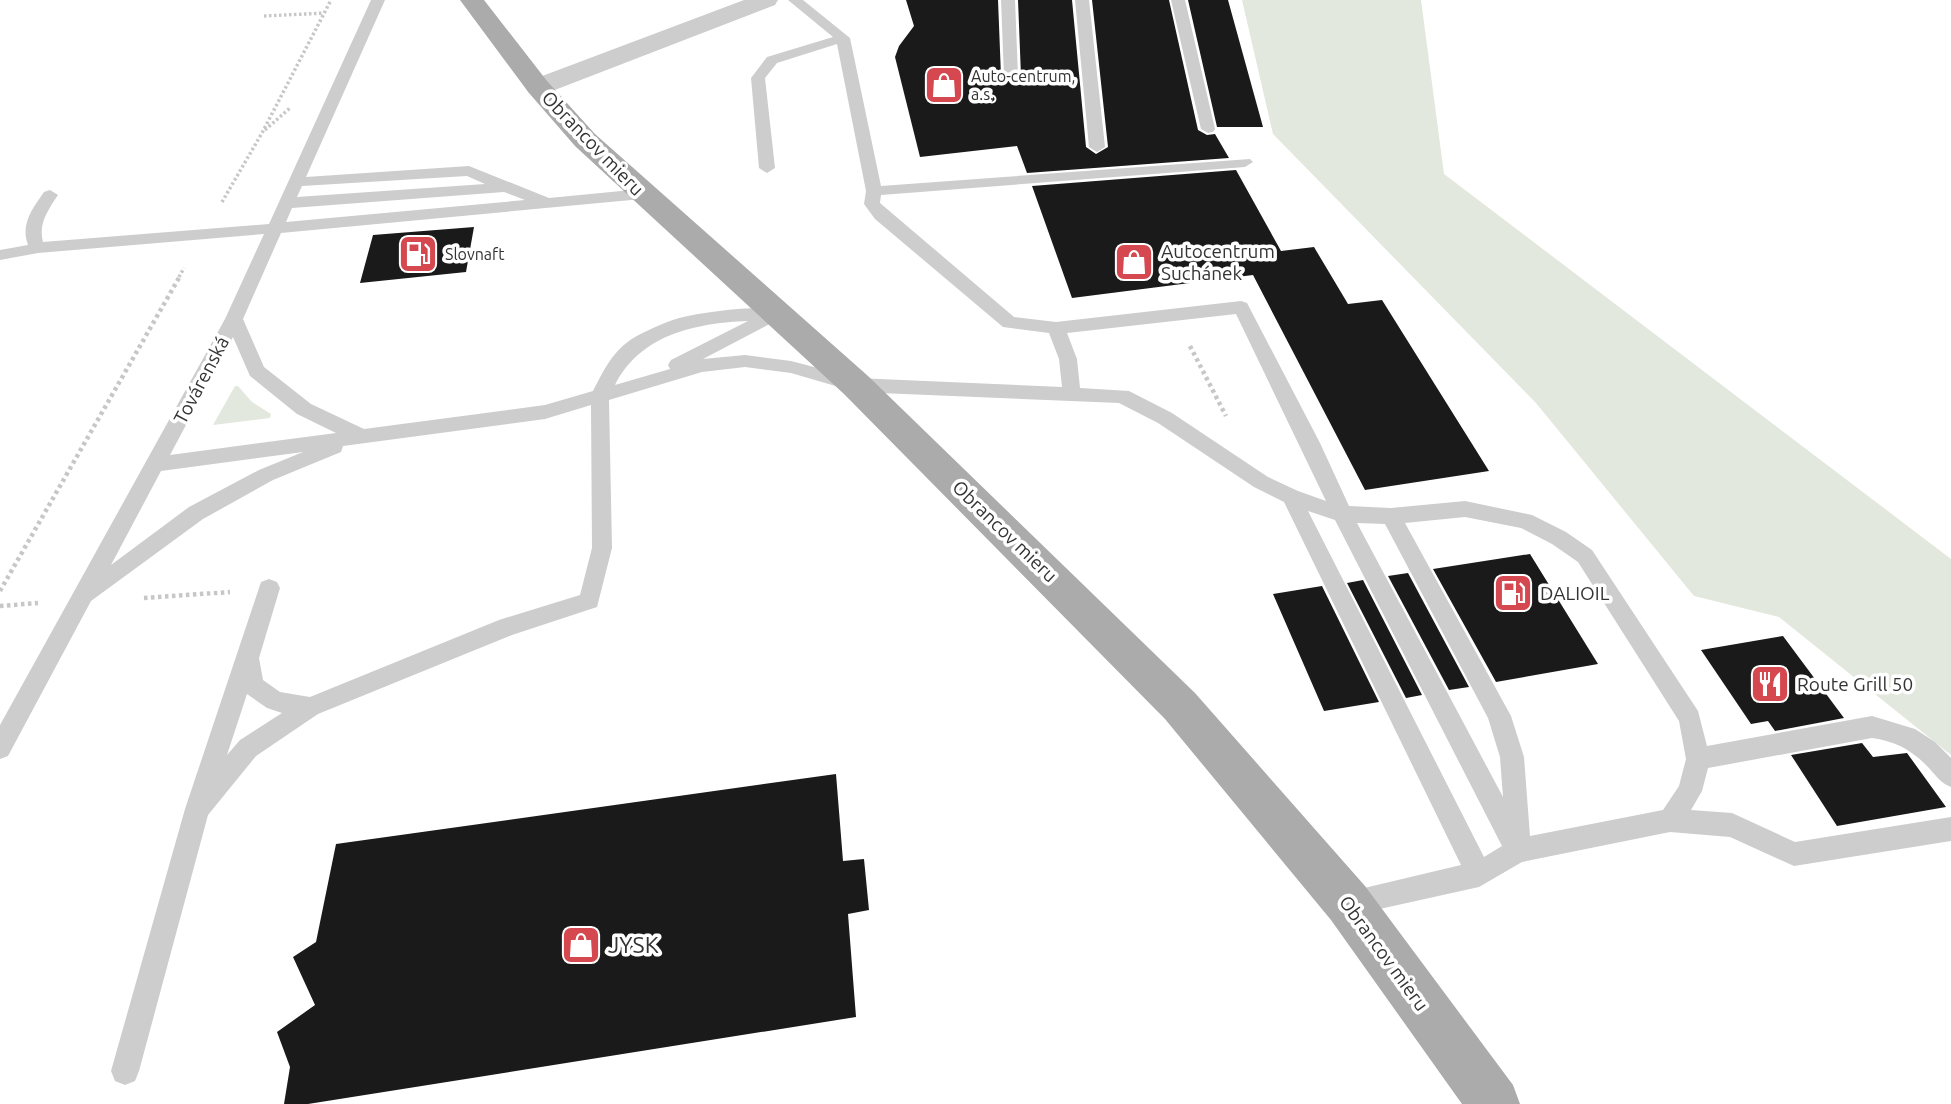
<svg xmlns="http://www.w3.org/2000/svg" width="1951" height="1104" font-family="Ubuntu,sans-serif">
<rect width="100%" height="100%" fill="#fff"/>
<path fill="#e2e8dd" d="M1242,0h179l23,174 507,385v196l-172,-138 -85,-21 -158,-193 -263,-269z
M235,386h3l14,16 19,12 -1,4 -57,7z"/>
<path fill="#1a1a1a" d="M906,0h92l3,76 9,6 11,-6 -3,-76h54l14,147 10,7 12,-7 -16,-147h77l29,130 9,5 8,-1 14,24 -202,15 -10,-27 -97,11 -25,-100 4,-11 15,-20z
M1188,0h40l35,127h-46z
M1236,170l45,81 33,-4 34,57 34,-4 107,171 -124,19 -112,-215 -181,23 -40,-112z
M474,227l-8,45 -106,11 13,-48z
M1530,554l68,110 -102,18 -63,-113z
M1408,573l61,114 -20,3 -61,-114z
M1363,580l59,115 -16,3 -59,-115z
M1322,586l57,116 -55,9 -51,-117z
M1783,636l61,82 -69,13 -7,-10 -17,3 -50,-74z
M1862,743l11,14 34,-4 39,54 -109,19 -46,-71z
M836,774l7,87 21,-2 5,51 -21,4 8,103 -548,87h-24l6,-37 -13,-35 38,-27 -22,-48 23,-15 20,-98z"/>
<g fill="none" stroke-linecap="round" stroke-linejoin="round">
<path stroke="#c7c7c7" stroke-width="3.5" stroke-dasharray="2.5 2.5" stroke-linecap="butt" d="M264,16l60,-3
M265,130l25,-22
M222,202l40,-69 69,-133
M179,277l5,-9"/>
<path stroke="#c7c7c7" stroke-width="4.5" stroke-dasharray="3.5 3.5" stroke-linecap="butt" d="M1190,346l36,70
M0,591l180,-315
M144,598l86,-6
M0,606l38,-3"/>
<path fill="#cdcdcd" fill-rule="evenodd" d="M371,0h14l-79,177 163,-11 80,32 93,-9 8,5 -8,5 -361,34 -38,86 21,48 47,37 53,25 181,-24 48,-14c11,-21 20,-41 42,-54 13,-7 30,-15 44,-19 17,-5 96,-17 105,-4l-3,4 -78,41 42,-4 46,6 65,17 206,9 -3,-28 -10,-26 -46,-6 -128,-108 -11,-15 2,-13 -29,-147 -60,19 -12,15 10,90 -8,5 -8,-5 -8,-90 16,-21 66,-20 -45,-37h15l47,38 31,148 369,-27 3,3 -8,5 -364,28 -1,8 134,114 42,5 185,-21 6,2 73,140 29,63 42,2 74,-7 67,14 34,17 26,18 106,161 9,35 165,-30 43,13 20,13 16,16v29c-11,-4 -16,-13 -25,-22 -16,-16 -32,-24 -54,-27l-164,30 -6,23 -11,19 41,3 63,29 156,-25v24l-157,25 -64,-29 -60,-5 -148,30 -43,25 -131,29 -9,-4 -4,-9 4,-9 122,-29 -177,-363 -30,-15 -96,-64 -39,-20 -263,-11 -65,-19 -46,-6 -43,5 -93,28 3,148 -15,59 -85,28 -194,79 -62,42 -48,59 -69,256 -4,10 -10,4 -10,-4 -4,-10 74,-262 76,-227 8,-3 8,3 3,6 -21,70 4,22 17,12 30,5 189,-77 81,-25 12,-47 -1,-143 -46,14 -202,27 -2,6 -68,28 -70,39 -112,82 -83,155 -8,3v-34l225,-406 39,-85 -226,19 -38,7v-10l28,-5c-8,-21 5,-37 16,-53l6,-2 8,5c-10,15 -20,29 -15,47l226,-18zM467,176l18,8 -188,13 5,-11zM504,192l21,8 -239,22 6,-14zM1236,314l90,187 -28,-10 -30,-14 -96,-64 -43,-22 -49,-3 -3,-29 -10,-26zM748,321l-77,39 -3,5 2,4 -55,16c25,-50 80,-62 133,-64zM233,337l17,39 47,38 39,19 -166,22zM303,452l-44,18 -70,37 -78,58 50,-94zM1308,511l27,9 167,326 -18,11zM1465,517l56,11 31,16 26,18 101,159 7,38 -7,27 -16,24 -133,26 -6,-79 -13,-41 -106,-193zM1357,523l28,1 103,194 12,39 3,40zM247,694l20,14 15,5 -42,27 -13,15z
M1001,0h14l3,76 -7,4 -7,-4z
M1075,0h14l16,147 -8,5 -8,-5z
M1171,0h14l30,129 -2,3 -5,1 -7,-4z"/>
<path fill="#cdcdcd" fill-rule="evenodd" d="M744,0h34l-3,5 -228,88 -9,2 -9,-2 -4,-6 4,-6z"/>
<path fill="#ababab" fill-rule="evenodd" d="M460,0h24l63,81 48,53 273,242 327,317 170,193 148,199 7,19h-58l-131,-184 -166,-201 -321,-325 -269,-248 -46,-53z"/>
</g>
<defs>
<g id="shop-square" transform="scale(2.0125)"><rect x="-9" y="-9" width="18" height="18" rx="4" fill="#d6484f" stroke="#fff"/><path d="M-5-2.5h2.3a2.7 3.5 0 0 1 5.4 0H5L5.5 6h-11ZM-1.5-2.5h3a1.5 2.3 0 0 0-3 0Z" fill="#fff"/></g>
<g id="fuel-square" transform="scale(2.0125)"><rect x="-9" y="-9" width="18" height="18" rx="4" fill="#d6484f" stroke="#fff"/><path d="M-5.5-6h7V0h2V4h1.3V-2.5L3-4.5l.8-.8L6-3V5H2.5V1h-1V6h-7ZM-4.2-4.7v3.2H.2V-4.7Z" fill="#fff"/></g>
<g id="restaurant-square" transform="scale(2.0125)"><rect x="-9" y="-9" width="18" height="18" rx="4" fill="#d6484f" stroke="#fff"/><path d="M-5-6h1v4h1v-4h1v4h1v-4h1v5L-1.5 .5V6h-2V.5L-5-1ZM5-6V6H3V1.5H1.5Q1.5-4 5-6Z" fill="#fff"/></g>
</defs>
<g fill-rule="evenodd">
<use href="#shop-square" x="944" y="85"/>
<use href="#fuel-square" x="418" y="254"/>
<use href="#shop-square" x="1134" y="262"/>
<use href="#fuel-square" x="1513" y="593"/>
<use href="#restaurant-square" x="1770" y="684"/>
<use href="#shop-square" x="581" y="945"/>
</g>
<g text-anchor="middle" stroke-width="7" stroke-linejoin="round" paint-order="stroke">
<g font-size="16" fill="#333" stroke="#fff" text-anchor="start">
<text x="971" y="82">Auto-centrum,<tspan x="971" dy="18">a.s.</tspan></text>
<text x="445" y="260">Slovnaft</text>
</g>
<g font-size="19" fill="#333" stroke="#fff">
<text transform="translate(593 143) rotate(46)" y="7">Obrancov mieru</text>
<text transform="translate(201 380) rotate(-62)" y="7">Továrenská</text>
<text transform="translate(1005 531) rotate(44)" y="7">Obrancov mieru</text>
<text transform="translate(1384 953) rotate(54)" y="7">Obrancov mieru</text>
</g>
<g font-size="19" fill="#333" stroke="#fff" text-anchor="start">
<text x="1161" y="258">Autocentrum<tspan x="1161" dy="22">Suchánek</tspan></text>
<text x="1540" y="600">DALIOIL</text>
<text x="1797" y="691">Route Grill 50</text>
</g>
<g font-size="23" fill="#333" stroke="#fff" text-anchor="start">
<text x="608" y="953">JYSK</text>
</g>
</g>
</svg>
